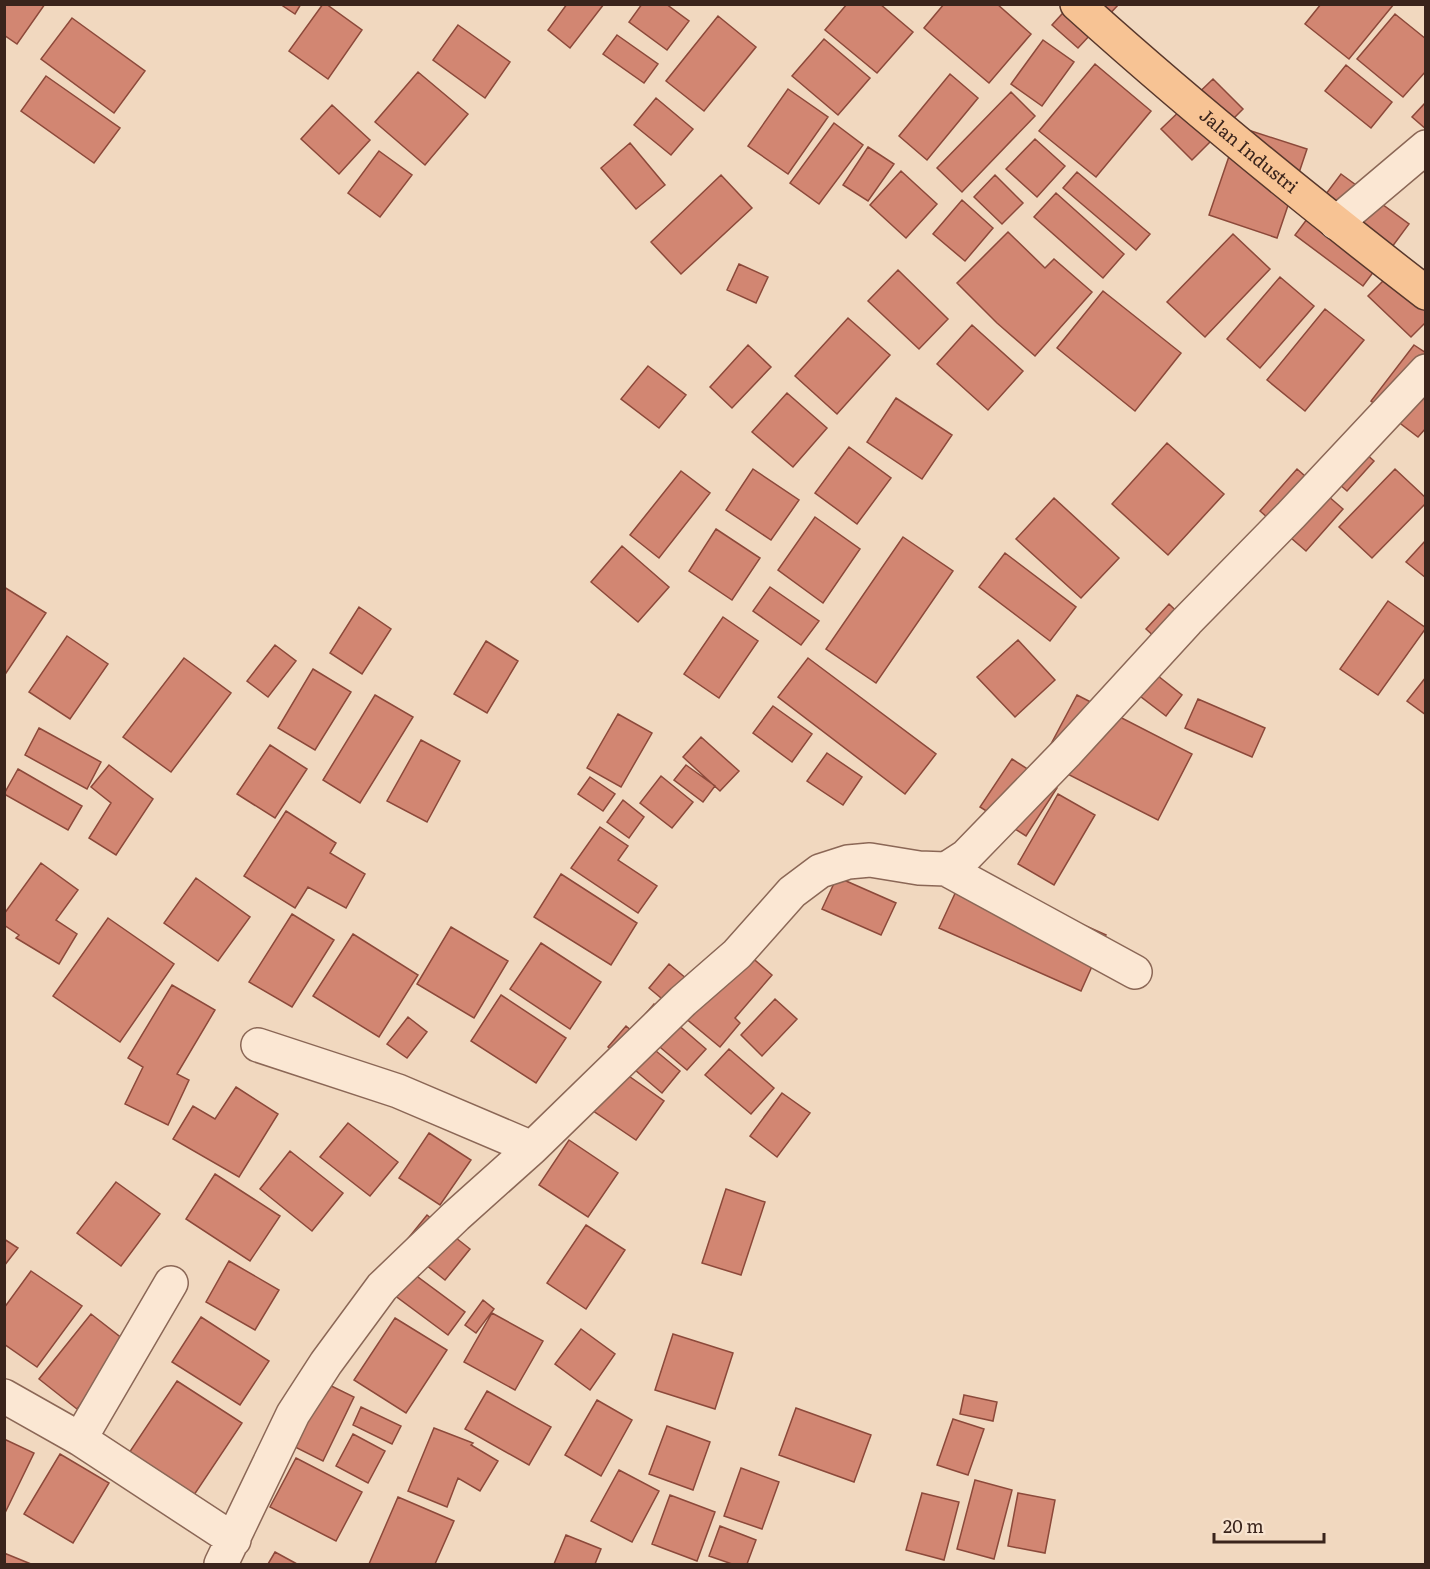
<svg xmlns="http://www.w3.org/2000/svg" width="1430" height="1569" font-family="Literata,serif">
<rect width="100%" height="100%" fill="#f1d8bf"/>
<path fill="#d28672" stroke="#8c493a" stroke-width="1.5" d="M4,4h41l-28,40 -13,-9z
M280,4h21l-6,10z
M323,4h3l36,26 -34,49 -39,-28z
M567,4h37l-34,44 -22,-18z
M642,4h24l23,17 -22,29 -38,-28z
M847,4h33l33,28 -36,41 -52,-43z
M944,4h53l34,30 -42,49 -65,-55z
M1071,4h48l-41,44 -26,-23z
M1321,4h73l-45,55 -44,-35z
M1395,14l31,25v32l-23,26 -46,-38z
M718,16l38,31 -52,64 -38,-30z
M72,18l73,53 -31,42 -73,-54z
M458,25l52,37 -25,36 -52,-38z
M617,35l41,29 -14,19 -41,-29z
M824,39l46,39 -32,37 -46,-39z
M1043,40l31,22 -32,44 -31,-22z
M1095,64l56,47 -55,66 -57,-46z
M1346,65l46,37 -21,26 -46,-37z
M418,72l50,42 -43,51 -50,-43z
M950,74l28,24 -51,62 -28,-24z
M46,76l74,52 -26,35 -73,-52z
M1213,79l30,30 -51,51 -31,-31z
M788,89l40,28 -40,57 -40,-28z
M1011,92l24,24 -73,76 -25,-24z
M656,98l37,31 -22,26 -37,-30z
M1426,102v27l-14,-12z
M332,105l38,35 -31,34 -38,-35z
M834,123l29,22 -44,59 -29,-21z
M1239,127l68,22 -30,89 -68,-23z
M1035,139l30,27 -28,31 -31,-28z
M630,143l35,42 -29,24 -35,-41z
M868,147l26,17 -26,37 -25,-16z
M379,151l33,24 -32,42 -32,-24z
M901,171l36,33 -31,34 -36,-33z
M1077,172l73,62 -14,16 -73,-62z
M1341,174l68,50 -46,62 -68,-51z
M721,175l31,33 -71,66 -30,-32z
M995,175l28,28 -21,21 -28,-27z
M1056,193l68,61 -21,24 -69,-61z
M962,200l31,28 -28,33 -32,-27z
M1008,232l37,36 9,-9 38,33 -57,64 -38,-33 -40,-40z
M1233,234l37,35 -65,68 -38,-35z
M1401,263l25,23v36l-15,15 -43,-41z
M739,264l29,13 -12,26 -29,-13z
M898,270l50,49 -29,30 -51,-48z
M1280,277l34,29 -54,62 -33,-29z
M1103,291l78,62 -46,58 -78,-63z
M1325,309l39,31 -59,71 -38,-31z
M848,318l42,37 -53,59 -42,-38z
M972,325l51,46 -35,39 -51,-46z
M748,345l23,22 -39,41 -22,-21z
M1414,345l12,8v75l-8,9 -47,-36z
M648,366l38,29 -27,33 -38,-29z
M787,393l40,35 -34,39 -41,-35z
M896,398l56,37 -30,44 -55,-37z
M1345,435l29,26 -27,30 -30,-26z
M1167,443l57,51 -56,61 -56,-51z
M849,447l42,31 -34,46 -42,-31z
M753,469l46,31 -28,40 -45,-30z
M1297,469l46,40 -37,42 -46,-40z
M1395,469l31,29v5l-54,55 -33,-31z
M681,471l29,22 -51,65 -29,-23z
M1054,498l65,60 -38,40 -65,-59z
M815,517l45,32 -37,54 -45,-33z
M716,529l44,29 -28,42 -43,-29z
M903,537l50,34 -77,112 -50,-34z
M1426,540v38l-20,-16z
M622,546l47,41 -31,35 -47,-40z
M1005,553l71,54 -26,34 -71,-54z
M4,587l42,26 -42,63z
M770,587l49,34 -18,24 -48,-34z
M1388,601l38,27 -48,67 -38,-26z
M1169,604l23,22 -23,24 -23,-21z
M359,607l32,22 -29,45 -32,-21z
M723,617l35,24 -39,57 -35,-24z
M67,636l41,28 -38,55 -41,-27z
M1018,640l37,40 -40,37 -38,-40z
M486,641l32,20 -31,52 -33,-19z
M275,645l21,16 -28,36 -21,-16z
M184,658l47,35 -60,79 -48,-35z
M808,658l128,96 -31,40 -127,-97z
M313,669l38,23 -36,58 -37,-22z
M1153,672l29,23 -16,21 -30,-23z
M1426,677v38l-19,-14z
M375,695l38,22 -53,86 -37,-23z
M1077,695l115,59 -34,66 -116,-59z
M1198,699l67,29 -13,29 -67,-29z
M773,706l39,28 -20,28 -39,-29z
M618,714l34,19 -31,54 -34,-19z
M39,728l62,34 -14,27 -62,-34z
M701,737l38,34 -19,20 -37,-34z
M421,740l39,21 -33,61 -40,-21z
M270,745l37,24 -32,49 -38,-24z
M827,753l35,24 -19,28 -36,-24z
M1012,759l45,29 -31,48 -46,-29z
M109,765l44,34 -37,56 -27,-17 22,-35 -20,-16z
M686,765l29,21 -12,16 -29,-22z
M18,769l64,37 -14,24 -64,-36z
M661,776l32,26 -21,26 -32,-25z
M590,777l25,17 -12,17 -25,-17z
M1058,794l37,21 -41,70 -36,-21z
M623,800l21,17 -15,21 -22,-16z
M286,811l50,32 -6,10 35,21 -19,34 -38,-21 -13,21 -51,-32z
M600,827l28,19 -10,14 39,26 -19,27 -67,-45z
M41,863l37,27 -22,30 21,14 -18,30 -43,-26 3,-3 -15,-10v-11z
M965,872l141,63 -25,56 -142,-63z
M561,874l76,49 -26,42 -77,-48z
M837,877l59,26 -15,32 -59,-26z
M196,878l54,39 -32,44 -54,-38z
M292,914l42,26 -42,67 -43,-25z
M108,918l66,46 -54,78 -67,-46z
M451,927l57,34 -34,57 -57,-34z
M353,934l65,41 -39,62 -66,-41z
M732,940l40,35 -37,43 5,5 -20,24 -71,-59 20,-24 24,20z
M541,943l60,39 -31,47 -60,-40z
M172,985l43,25 -38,64 12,6 -21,45 -43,-21 18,-37 -15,-9z
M501,995l65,43 -30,45 -65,-42z
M775,999l22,20 -35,37 -21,-21z
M654,1004l52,45 -19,21 -52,-44z
M408,1017l19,15 -20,26 -20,-14z
M626,1026l54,45 -18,22 -54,-46z
M729,1049l45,39 -23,26 -46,-39z
M609,1062l55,39 -28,39 -56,-38z
M236,1087l42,27 -39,63 -66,-38 20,-33 22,13z
M782,1093l28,20 -33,44 -27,-21z
M348,1123l50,39 -28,34 -50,-39z
M429,1133l42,27 -31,45 -41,-27z
M569,1140l49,33 -30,44 -49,-32z
M290,1151l53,42 -31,38 -52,-42z
M215,1174l65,42 -30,45 -64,-42z
M116,1182l44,32 -39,52 -44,-33z
M726,1189l39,13 -24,73 -39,-12z
M427,1215l43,34 -25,31 -43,-34z
M586,1225l39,25 -39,59 -39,-26z
M4,1239l14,9 -14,18z
M229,1261l50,29 -24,40 -49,-28z
M399,1263l66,49 -17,23 -66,-49z
M31,1271l51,35 -45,61 -33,-23v-36z
M483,1300l11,9 -18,24 -11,-8z
M492,1313l51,28 -28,49 -51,-28z
M91,1314l37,29 -51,66 -38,-30z
M201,1317l68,44 -29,44 -68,-43z
M395,1318l52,32 -41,63 -52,-33z
M581,1329l34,25 -25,36 -35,-26z
M673,1334l60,19 -18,56 -60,-19z
M315,1378l39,19 -31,64 -40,-20z
M177,1381l65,42 -48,72 -65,-42z
M487,1391l64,36 -22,38 -64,-36z
M964,1395l33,7 -4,19 -33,-7z
M597,1400l35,20 -31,56 -36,-21z
M361,1407l40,19 -9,18 -39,-19z
M796,1408l75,27 -17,47 -75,-27z
M953,1419l31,10 -16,46 -31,-10z
M667,1426l43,16 -17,48 -44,-16z
M434,1428l39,15 -2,2 27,16 -18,30 -22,-13 -11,29 -39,-16z
M353,1434l32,17 -17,32 -32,-17z
M4,1439l30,14 -30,62z
M60,1454l49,29 -36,60 -49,-29z
M296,1458l66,34 -26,49 -66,-34z
M741,1468l38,14 -17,47 -38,-13z
M619,1470l40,21 -27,51 -41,-21z
M975,1480l37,10 -18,69 -37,-10z
M922,1493l37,9 -15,58 -38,-10z
M1018,1493l37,7 -10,53 -37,-7z
M670,1495l45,17 -18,49 -45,-17z
M398,1497l56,24 -19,43h-66z
M720,1526l36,14 -9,24h-15l-23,-8z
M566,1535l35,14 -6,15h-41z
M275,1552l22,12h-29z
M4,1553l27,11h-27z"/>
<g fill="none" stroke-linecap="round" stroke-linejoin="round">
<g stroke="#8b6756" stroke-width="36">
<path id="minor" d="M1336,223l90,-76
M946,869l189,103
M258,1045l140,46 134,57
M4,1396l76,43 154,101
M80,1439l91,-156
M221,1564l72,-150 33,-51 56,-76 74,-71 76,-68 151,-147 54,-47 55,-62 28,-21 28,-9 22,-2 49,8 27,1 20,-13 100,-103 121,-132 104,-106 135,-144"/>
</g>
<g stroke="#58372b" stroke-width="36">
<g id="major">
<path id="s1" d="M1077,4c112,101 230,197 349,289"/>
</g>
</g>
<use href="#minor" stroke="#fbe7d3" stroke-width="33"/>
<use href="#major" stroke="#f7c394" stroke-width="33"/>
</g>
<g text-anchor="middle" stroke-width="4.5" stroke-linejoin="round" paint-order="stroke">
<g font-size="18" fill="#3a241c" stroke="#f8e4d0">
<text dy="6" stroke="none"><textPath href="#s1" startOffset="226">Jalan Industri</textPath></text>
</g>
</g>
<rect width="1430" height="1569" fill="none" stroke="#3a241c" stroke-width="12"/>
<path d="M1214 1533v9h110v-9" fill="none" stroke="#3a241c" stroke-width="3"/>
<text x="1223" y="1533" font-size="18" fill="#3a241c" stroke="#f8e4d0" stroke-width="4.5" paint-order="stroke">20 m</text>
</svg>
